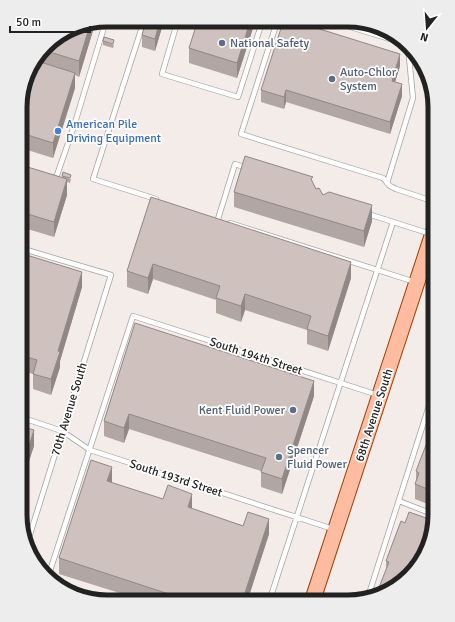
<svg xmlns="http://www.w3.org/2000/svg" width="455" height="622" font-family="Signika,sans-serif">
<rect width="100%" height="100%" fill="#f3ece8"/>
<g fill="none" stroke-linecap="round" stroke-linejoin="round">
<g stroke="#a3a3a3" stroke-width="6">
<path id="service" d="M331,21l75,23
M277,22l-36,112 142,44 7,8 6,3 39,13
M177,23l-15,51 76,23 24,-75
M143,24l-50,155 63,20
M53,177l3,1 18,-52 31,-102
M387,183l26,-85 -5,-51
M368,214l63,20
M218,219l17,-55 12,4
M230,223l185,59
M20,248l91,27 -84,269
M20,417l42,14 28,19 243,79
M399,501l36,14
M48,577l85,-261 245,79
M69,590l34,11
M368,597l67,-210
M269,602l124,-380"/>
</g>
<g stroke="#a03f00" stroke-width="17">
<path id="primary" d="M312,602l123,-375"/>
</g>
<use href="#service" stroke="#fff" stroke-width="4.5"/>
<use href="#primary" stroke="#ffbca1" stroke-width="15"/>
</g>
<path fill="#b2a6a3" d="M313,21v6l87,39 -5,16 7,14 -12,38 -104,-32 -2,7 -23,-7v-12z
M255,22l-18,56 -48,-15v-15z
M95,24l-16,53 -4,-2v13l-22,70 -32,-10v-35l20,-51v-10l9,-11 29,-16z
M145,24h18l-8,27 -13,-4v-12z
M103,41l11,4 -1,3 -10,-3z
M21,165l41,13v-2l9,3 -1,4 -3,-1v13l-13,42 -33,-10z
M313,183l3,6 7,6 49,26 -8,26 -130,-40v-15z
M151,197l200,81 -23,73 -21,-7v-14l-62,-20 -4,12 -25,-9v-13l-63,-21 -5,15 -21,-7v-16z
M20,253l62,34 -22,74v6l-9,28 -18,-6v-15l-13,-4z
M135,323l179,73 -32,98 -21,-7v-16l-132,-42 -5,14 -20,-7v-15z
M20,426l14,20 -9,27h-2z
M435,433v74l-20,-8v-15l1,-2v-11z
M112,483l157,51 -22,68 -102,-1 -86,-27v-16z
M405,523l-19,47v-9z"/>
<path fill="#918785" d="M311,21h2v5l-3,12v-12z
M250,22h5l-18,56v-15z
M95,24l-16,53v-16l11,-36z
M159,24h4l-8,27v-12z
M400,54v12l-8,26v-11z
M75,73v15l-22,70v-15z
M402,84v12l-12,38v-12z
M286,90v12l-2,7v-12z
M67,179v16l-13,42v-15z
M372,205v16l-8,26v-16z
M351,262v16l-23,73v-15z
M153,264v15l-5,15v-16z
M82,272v15l-22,74v6l-9,28v-16l7,-28z
M245,294v16l-4,12v-16z
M314,381v15l-32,98v-15z
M129,414v15l-5,14v-15z
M34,430v16l-9,27v-15z
M23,457v16l-3,11v-16z
M112,467v16l-5,-2z
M192,494v15l-4,-2z
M269,519v15l-22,68h-5z
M429,537l-9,26 -2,2z"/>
<path fill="#cfc1be" stroke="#918785" d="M311,21l-1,5 90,28 -8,27 10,3 -12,38 -104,-32 -2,7 -23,-7 22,-68z
M250,22l-13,41 -48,-15 8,-25z
M145,24h14l-4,15 -13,-4z
M79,25h11l-11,36 -36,-11 7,-9z
M104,37l10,3 -1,4 -10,-3z
M37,61l38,12 -22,70 -32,-10v-20z
M245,156l68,21 -2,2 5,10 3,-1 4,7 6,-3 43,13 -8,26 -130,-39z
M21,165l46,14 -13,43 -33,-10z
M63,172l8,3 -1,3 -8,-2z
M151,197l200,65 -23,74 -21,-7 4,-13 -66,-22 -4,12 -25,-8 4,-12 -67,-22 -5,14 -21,-7z
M20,253l62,19 -24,79 2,1 -9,27 -18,-5 4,-14 -17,-5z
M135,323l179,58 -32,98 -21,-7 5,-14 -137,-44 -5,14 -20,-7z
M20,426l14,4 -9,28 -2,-1 -3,11z
M431,432l4,1v59l-20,-8 4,-11 -3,-2z
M91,460l21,7 -5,14 56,18 5,-14 24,9 -4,13 55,19 5,-14 21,7 -27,83h-49l-134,-44z
M409,512l26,9 -17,44 -32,28 -10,2 13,-33 -3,-1 15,-40 4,2z"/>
<g fill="#5c6f8a" stroke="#fff" stroke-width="1.5">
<circle cx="222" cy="43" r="4"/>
<circle cx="332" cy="79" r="4"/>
<circle cx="293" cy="410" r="4"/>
<circle cx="279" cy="457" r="4"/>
</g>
<circle fill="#3f7fe0" stroke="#fff" stroke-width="1.5" cx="58" cy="131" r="4"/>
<g text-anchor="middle" stroke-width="3.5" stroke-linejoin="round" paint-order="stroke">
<g font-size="12" fill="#4e5e75" stroke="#fff" text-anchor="start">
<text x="230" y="47">National Safety</text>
<text x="340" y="76">Auto-Chlor<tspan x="340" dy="14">System</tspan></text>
<text x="285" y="414" text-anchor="end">Kent Fluid Power</text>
<text x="287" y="454">Spencer<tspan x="287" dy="14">Fluid Power</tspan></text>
</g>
<g font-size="12" fill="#366cbe" stroke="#fff" text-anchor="start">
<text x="66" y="128">American Pile<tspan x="66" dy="14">Driving Equipment</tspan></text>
</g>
<g font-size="12" fill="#222" stroke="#fff">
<text transform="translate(256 356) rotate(18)" y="4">South 194th Street</text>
<text transform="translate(69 409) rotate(-73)" y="4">70th Avenue South</text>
<text transform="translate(374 415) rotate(-72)" y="4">68th Avenue South</text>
<text transform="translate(176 478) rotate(18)" y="4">South 193rd Street</text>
</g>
</g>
<path d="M0 0H455V622H0ZM107 27H348A80 80 0 0 1 428 107V515A80 80 0 0 1 348 595H107A80 80 0 0 1 27 515V107A80 80 0 0 1 107 27Z" fill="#ededed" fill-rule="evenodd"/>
<path fill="none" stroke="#222" stroke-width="5" d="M107 27H348A80 80 0 0 1 428 107V515A80 80 0 0 1 348 595H107A80 80 0 0 1 27 515V107A80 80 0 0 1 107 27Z"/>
<g transform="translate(427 28) rotate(197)" stroke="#ffffff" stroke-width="3" paint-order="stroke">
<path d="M0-3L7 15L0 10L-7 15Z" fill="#222222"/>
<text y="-6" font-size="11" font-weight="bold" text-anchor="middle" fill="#222222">N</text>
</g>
<path d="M10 26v6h80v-6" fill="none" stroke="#222222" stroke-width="2"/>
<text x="16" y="26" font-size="12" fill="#222222" stroke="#ffffff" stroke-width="3" paint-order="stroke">50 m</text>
</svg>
